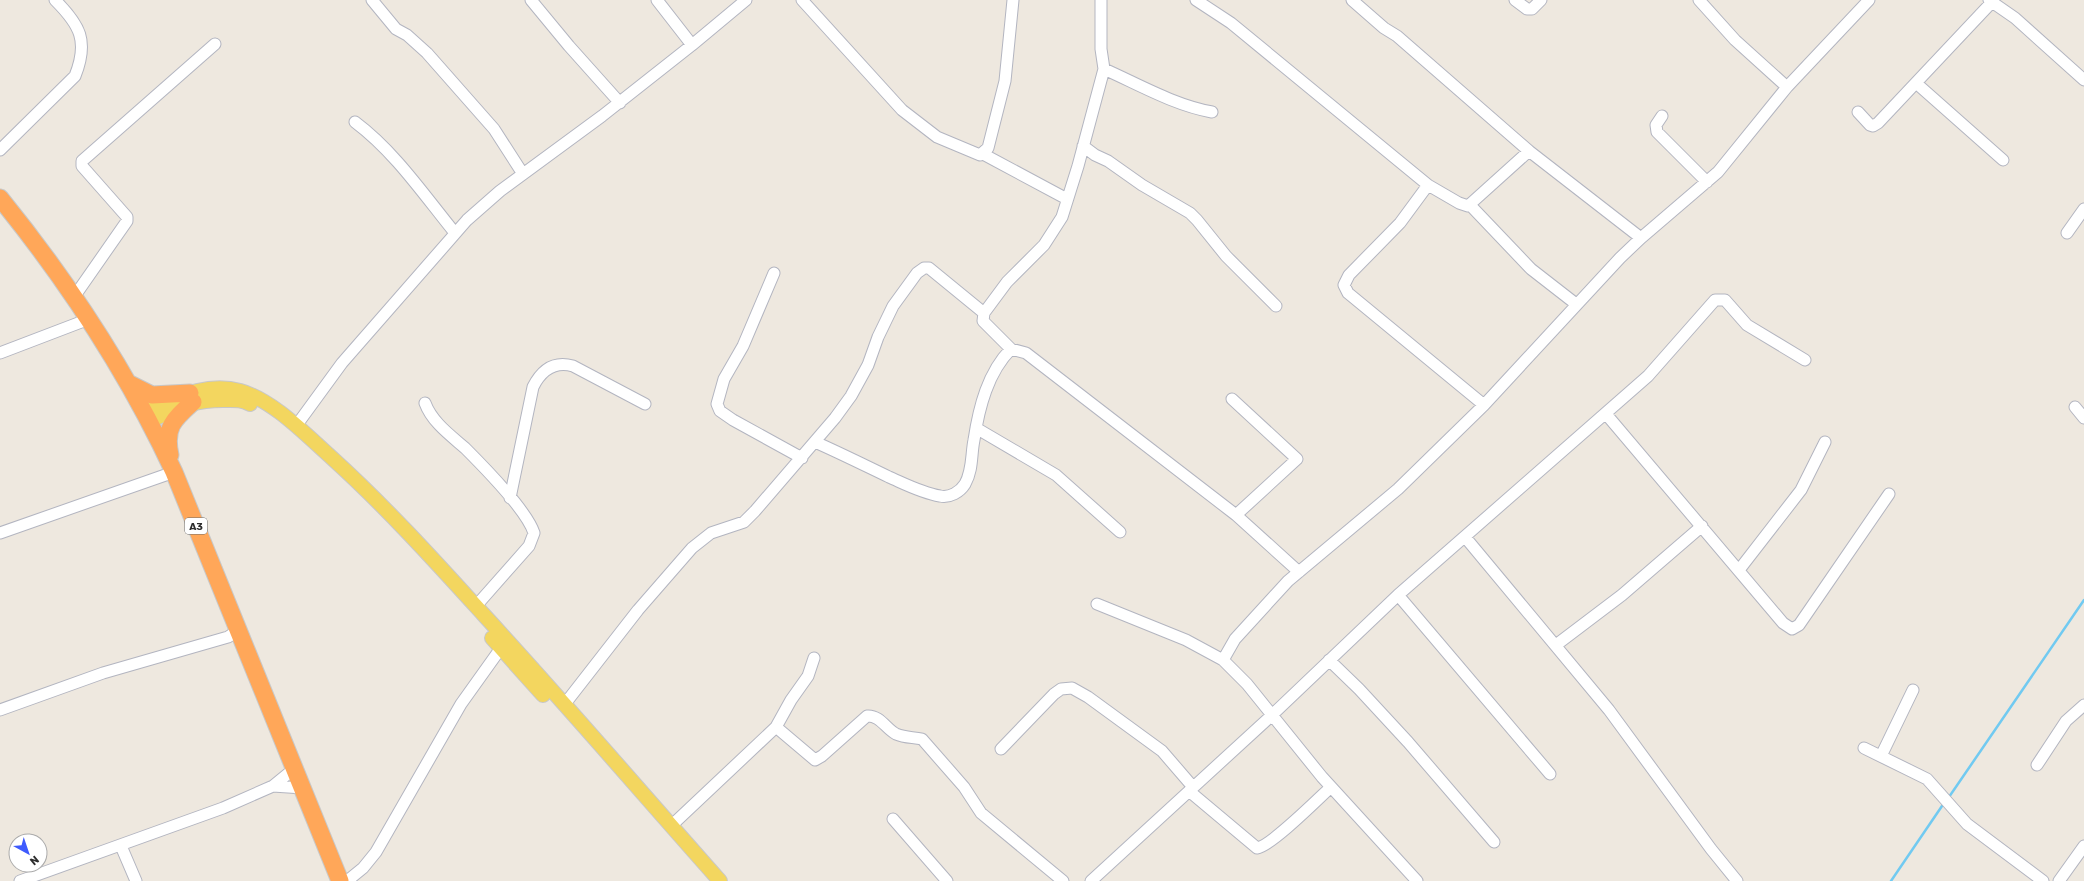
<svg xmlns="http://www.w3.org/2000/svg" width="2084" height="881" font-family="Rubik,sans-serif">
<rect width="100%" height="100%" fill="#eee8df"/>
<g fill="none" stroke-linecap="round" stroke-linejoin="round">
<path stroke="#71caf1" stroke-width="2.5" d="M1949,797l135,-197
M1891,881l51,-75"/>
<g stroke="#b3b5c0" stroke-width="13">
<path id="minor" d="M372,0l24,29 11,6 20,18 67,76 29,45
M531,0l38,46 51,57
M657,0l35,45
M802,0l100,110 35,27 43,18 8,-7 17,-67 8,-81
M1101,0v49l3,20 -26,97 -16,51 -18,28 -37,37 -23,31 -1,8 28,28 15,4 210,162 63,57
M1196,0l35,23 197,162
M1352,0l32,28 13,8 132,115 112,87
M1515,0l12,9h5l9,-9
M1699,0l36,40 52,47
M1989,0l26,18 69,62
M1104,69c36,16 70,36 108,43
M1916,83l87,77
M1858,112l12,13 3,1 5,-3 114,-121
M1662,116l-6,9 1,7 50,50
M355,122c40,30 69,73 100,111
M1083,146l12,9 13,6 34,24 48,28 7,7 29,36 50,50
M0,150l75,-74c14,-35 5,-51 -20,-76
M983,154l84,45
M1470,205l61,64 45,35
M2067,233l17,-24
M774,273l-31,73 -19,33 -7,25 3,7 13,9 69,38
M74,297l53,-76v-4l-45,-51v-5l133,-117
M0,353l89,-34
M1232,399l65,60 -61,56
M425,403c7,19 25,32 40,45 17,17 62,63 69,85l-5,13 -53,60
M1484,405l-136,-112 -4,-8 5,-10 51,-52 28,-38 31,18 9,3 61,-55
M2075,407l9,11
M1606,414l177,209 9,6 7,-4 90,-131
M296,426l46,-63 125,-143 33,-29 102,-75 90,-71 54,-45
M976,428l80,47 64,57
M815,442c25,11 49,23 74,35 16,7 33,16 51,19 10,2 20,-4 25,-12 8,-14 6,-30 9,-44 5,-33 14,-68 37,-91
M510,498l23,-111c9,-18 22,-26 40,-21l72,38
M0,533l174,-61
M1465,537l144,173 102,139 26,32
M1739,570l62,-80 24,-48
M1398,595l152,179
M1097,604l89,36 37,20
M1556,645l66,-50 80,-69
M1329,660l30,29 49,53 86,100
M564,705l74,-95 54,-62 19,-15 33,-11 11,-11 80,-93 16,-22 17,-31 10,-28 15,-31 24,-33 7,-5h5l55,45
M0,710l103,-37 125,-36 11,-7
M776,727l39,33 7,-4 45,-40c13,-1 19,13 29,18 9,4 17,3 26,5l42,48 17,26 82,68
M1864,748l63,31 40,45 76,57
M1001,749l53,-55 7,-5 11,-1 16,9 74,54 31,36
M1881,756l32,-66
M2037,765l29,-44 18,-16
M273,786l30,2
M1189,791l68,57c14,-2 61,-49 74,-61
M893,819l54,62
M671,826l105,-99 15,-27 17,-24 6,-18
M121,846l15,35
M20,881l203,-73 50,-22 22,-18
M347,881l16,-13 13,-16 85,-148 40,-56
M1091,881l180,-165 127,-121 250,-219 67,-76h10l22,25 58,35
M1417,881l-95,-104 -75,-93 -24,-24 12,-21 53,-58 110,-92 86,-84 136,-147 21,-20 77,-66 69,-85 82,-87
M2059,881l25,-35"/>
</g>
<g stroke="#c8c8c8" stroke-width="16">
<path id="major" d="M145,412c30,-13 61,-31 95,-21 33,9 66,44 92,67 54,49 102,102 151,156 81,88 158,178 237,267
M150,421c29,-13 41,-21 73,-21 11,0 18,-1 27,4
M492,638l51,57"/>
</g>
<g stroke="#c8c8c8" stroke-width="19">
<path id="highway" d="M0,198c69,85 128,175 174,274l166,409
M130,384l22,11 38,-2
M170,455c-6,-28 4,-36 23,-53"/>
</g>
<use href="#minor" stroke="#fff" stroke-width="11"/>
<use href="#major" stroke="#f3d65f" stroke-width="14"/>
<use href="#highway" stroke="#ffa759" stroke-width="17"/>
</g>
<g text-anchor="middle" stroke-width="4" stroke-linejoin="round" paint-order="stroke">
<rect fill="#fff" stroke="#6c6c6c" stroke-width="1" x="185" y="518" width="22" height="16" rx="3"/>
<g font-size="10" font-weight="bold" fill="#2d2d2d">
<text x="196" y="530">A3</text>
</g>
</g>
<g transform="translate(28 853) rotate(140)"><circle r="19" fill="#ffffff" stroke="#ababab"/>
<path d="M0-3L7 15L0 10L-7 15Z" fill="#3e5afd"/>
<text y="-6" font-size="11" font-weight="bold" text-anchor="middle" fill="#2d2d2d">N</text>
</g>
</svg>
